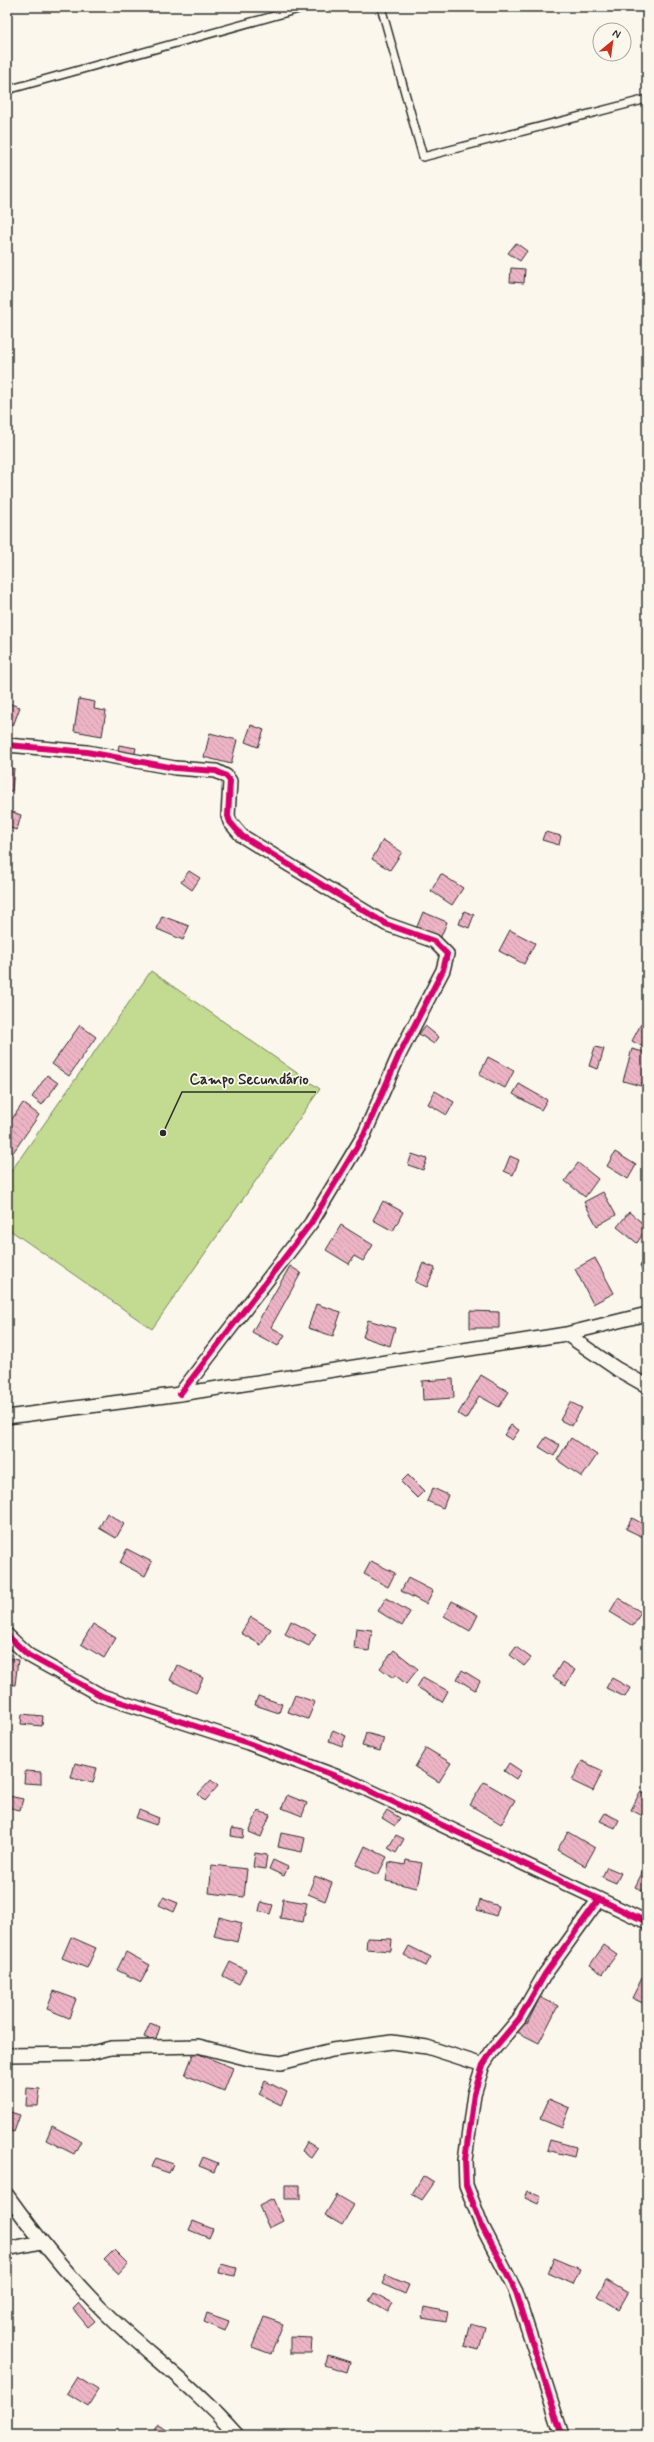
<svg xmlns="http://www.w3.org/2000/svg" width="654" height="2442" font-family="Mynerve,sans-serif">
<defs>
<pattern id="building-back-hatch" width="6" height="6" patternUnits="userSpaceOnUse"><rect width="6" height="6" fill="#edb4c6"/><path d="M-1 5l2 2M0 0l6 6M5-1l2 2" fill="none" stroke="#cb9baa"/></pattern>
</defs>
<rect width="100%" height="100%" fill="#fbf7ec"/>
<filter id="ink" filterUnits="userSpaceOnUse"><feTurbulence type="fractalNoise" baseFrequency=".025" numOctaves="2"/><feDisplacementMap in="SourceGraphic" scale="8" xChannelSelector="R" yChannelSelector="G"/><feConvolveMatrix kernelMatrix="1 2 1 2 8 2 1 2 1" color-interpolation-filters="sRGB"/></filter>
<g filter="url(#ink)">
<path fill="#c2db91" stroke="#76835e" d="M151,971l169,118 -168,240 -145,-101v-51z"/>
<path fill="url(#building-back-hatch)" stroke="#2b2b2b" d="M516,243l11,8 -7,10 -12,-8z
M511,268l14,1 -1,14 -14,-1z
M79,699l16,3 -1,7 12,2 -4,25 -28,-5z
M7,703l13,4 -7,19 -6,-2z
M251,725l13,5 -6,17 -13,-5z
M210,733l27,7 -6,24 -27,-7z
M119,745l17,3 -2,10 -17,-3z
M7,768h7l-2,23h-5z
M7,810l14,5 -4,15 -10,-3z
M545,832l16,4 -2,9 -17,-5z
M383,840l19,12 -12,18 -18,-11z
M189,871l11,7 -8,12 -11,-8z
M441,874l22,14 -11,17 -21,-14z
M464,911l10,4 -5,13 -10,-4z
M423,912l24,10 -7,17 -24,-10z
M162,916l27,10 -6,14 -26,-11z
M510,930l25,13 -11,21 -25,-13z
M641,1024l6,3v22l-15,-8z
M80,1025l16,12 -27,39 -17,-12z
M425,1026l14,11 -5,7 -15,-10z
M595,1047l9,2 -6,20 -9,-3z
M632,1049l15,4v14l-6,19 -18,-5z
M488,1057l26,14 -9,17 -26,-13z
M47,1075l11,8 -16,22 -10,-8z
M519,1084l28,16 -6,10 -28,-16z
M435,1091l19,11 -7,13 -19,-11z
M23,1103l16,12 -27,39 -5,-4v-24z
M615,1152l21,13 -8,14 -21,-13z
M412,1154l15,5 -4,11 -15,-5z
M510,1156l9,4 -6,15 -9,-4z
M578,1163l20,16 -13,18 -20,-16z
M603,1192l13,23 -19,11 -13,-24z
M383,1201l20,11 -10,19 -20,-11z
M629,1212l18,15 -10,16 -20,-16z
M341,1225l32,20 -10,16 -9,-5 -5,8 -23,-14z
M595,1258l19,35 -21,11 -18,-35z
M423,1263l12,5 -8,19 -12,-5z
M647,1263v23l-7,-21z
M290,1266l11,7 -30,54 14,8 -7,11 -26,-14z
M316,1304l25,8 -8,24 -25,-8z
M470,1311l29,1v16h-29z
M368,1320l27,8 -5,18 -27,-9z
M481,1375l28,17 -10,15 -20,-11 -13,23 -8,-5z
M453,1379l1,19 -31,2 -1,-19z
M570,1402l12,6 -10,18 -12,-6z
M511,1425l8,5 -7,10 -8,-5z
M546,1437l14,8 -6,11 -15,-9z
M571,1438l26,17 -15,22 -25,-17z
M408,1475l16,16 -7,7 -16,-16z
M433,1488l15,7 -5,13 -16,-7z
M107,1513l17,11 -8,14 -17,-10z
M632,1518l15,8 -4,11 -17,-8z
M127,1549l25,13 -7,14 -25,-13z
M371,1561l24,12 -7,14 -24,-13z
M408,1578l25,13 -7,13 -25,-13z
M386,1598l24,14 -8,14 -24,-15z
M618,1598l23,14 -8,14 -23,-14z
M452,1601l26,14 -8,16 -26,-15z
M251,1617l20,12 -10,16 -20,-12z
M291,1621l25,13 -7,12 -24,-12z
M93,1624l23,14 -12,20 -23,-14z
M356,1628l16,2 -3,21 -15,-2z
M516,1647l15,11 -7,8 -14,-11z
M394,1650l24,19 -12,15 -11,-9 -2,3 -13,-10z
M7,1658l11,2 -3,25 -8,-1z
M562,1662l13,8 -9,15 -13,-8z
M177,1665l26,13 -7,15 -26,-13z
M462,1670l18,11 -5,9 -18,-11z
M423,1677l25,14 -6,11 -25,-15z
M612,1678l18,10 -5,9 -19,-9z
M295,1695l20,7 -7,17 -20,-7z
M258,1696l24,8 -3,9 -24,-8z
M22,1714l21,2 -1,10 -21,-2z
M333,1730l13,6 -4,10 -13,-5z
M366,1733l18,5 -4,13 -18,-5z
M426,1748l25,15 -12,19 -24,-15z
M582,1761l21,10 -10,20 -21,-10z
M75,1763l22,5 -4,15 -22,-5z
M509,1763l12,8 -5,8 -12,-8z
M25,1771l16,1v12l-17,-1z
M211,1780l7,6 -13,15 -7,-7z
M484,1782l31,18 -14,24 -31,-19z
M640,1792l7,4v22l-16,-8z
M287,1795l20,8 -5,13 -20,-8z
M9,1796l14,3 -3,11 -13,-3z
M139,1810l20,8 -3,7 -20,-7z
M387,1810l13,8 -5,8 -13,-8z
M258,1811l12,4 -9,22 -12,-5z
M605,1813l14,7 -4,8 -15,-7z
M232,1828l12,2 -1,8 -12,-2z
M568,1832l27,16 -10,18 -28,-16z
M281,1833l24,5 -3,14 -24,-5z
M396,1835l8,4 -8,14 -8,-5z
M365,1846l22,11 -9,18 -22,-10z
M255,1853l12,2 -2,14 -12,-2z
M273,1860l15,7 -4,9 -15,-7z
M406,1860l16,3 -5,25 -31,-7 3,-19 16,3z
M212,1865l35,4 -3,28 -35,-4z
M646,1865l1,1v27l-12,-6z
M607,1867l14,6 -5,10 -14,-6z
M315,1876l17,7 -7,18 -17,-7z
M163,1897l15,6 -4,9 -15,-7z
M283,1899l24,4 -4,19 -23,-4z
M480,1900l19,6 -3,10 -19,-6z
M261,1902l12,3 -3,9 -11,-3z
M219,1917l23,6 -5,19 -23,-6z
M71,1937l25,11 -9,20 -25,-10z
M367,1938l25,1 -1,12 -25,-2z
M604,1945l13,9 -15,20 -12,-9z
M409,1946l22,11 -5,9 -22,-11z
M126,1952l24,13 -9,17 -24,-12z
M230,1962l16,8 -7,14 -16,-8z
M642,1978l5,2v25l-15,-7z
M54,1991l22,8 -7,19 -22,-9z
M540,1997l18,9 -19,37 -22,-11 5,-10 5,2z
M150,2023l10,4 -5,15 -11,-5z
M194,2052l39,16 -9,23 -39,-16z
M265,2081l22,11 -6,13 -22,-11z
M27,2088l13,1 -2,17h-12z
M549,2099l21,9 -8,20 -22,-9z
M7,2111l13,4 -6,17 -7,-2z
M52,2126l29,15 -7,13 -28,-14z
M550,2140l26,7 -2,10 -27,-7z
M307,2142l10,6 -6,9 -9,-6z
M203,2157l15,6 -4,9 -15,-6z
M156,2158l17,6 -4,9 -17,-6z
M423,2176l11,7 -12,17 -10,-6z
M285,2185h15v14h-15z
M528,2191l13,6 -3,7 -13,-6z
M337,2195l17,10 -12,20 -17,-10z
M273,2199l10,22 -14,7 -10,-22z
M193,2221l20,8 -4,9 -20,-8z
M114,2250l14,14 -9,10 -15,-14z
M554,2258l26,11 -7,15 -25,-11z
M221,2264l16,4 -2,8 -16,-3z
M386,2275l23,10 -4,9 -23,-10z
M606,2280l22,13 -9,16 -22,-13z
M374,2293l19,10 -5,9 -19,-11z
M79,2303l16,18 -7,6 -15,-18z
M424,2307l24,5 -2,10 -24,-4z
M207,2313l22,8 -4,10 -21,-9z
M264,2317l19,7 -12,30 -19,-7z
M470,2323l15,4 -6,23 -15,-4z
M290,2337l22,1 -1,15h-21z
M328,2355l22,7 -3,10 -22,-7z
M77,2377l21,13 -10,16 -21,-13z
M158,2424l10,7 -2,4h-8l-5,-3z
M283,2431l20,4h-20z"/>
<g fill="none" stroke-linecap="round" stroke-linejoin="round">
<g stroke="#2b2b2b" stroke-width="10">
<path id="service" d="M381,7l42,150 224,-58
M7,90l299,-83"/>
</g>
<g stroke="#2b2b2b" stroke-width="16">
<path id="minor" d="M7,745l80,7 88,16 41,3 10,5 4,5 -2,35 2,6 12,14 144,88 48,17 13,13 -4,16 -44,85 -35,80 -53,88 -131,171
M566,1334l51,35 30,17
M7,1417l173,-23 386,-60 81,-20
M7,1635l21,20 74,41 146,47 101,38 298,141
M7,2055l80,-1 24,-6 87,-2 51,13 32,4 51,-13 60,-8 35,5 56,18
M7,2195c33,46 68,90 110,129 41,37 83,69 120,111
M7,2249l34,-7
M562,2435l-46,-143 -34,-66 -16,-41 -1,-25 9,-66 9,-29 9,-14 27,-32 26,-45 54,-75"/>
</g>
<use href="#service" stroke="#fbf7ec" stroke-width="7"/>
<use href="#minor" stroke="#fbf7ec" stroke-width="13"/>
<g stroke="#fbf7ec" stroke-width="8">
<path id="cycleway" d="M7,745l80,7 88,16 41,3 10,5 4,5 -2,35 2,6 12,14 144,88 48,17 13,13 -4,16 -44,85 -35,80 -53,88 -131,171
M7,1635l21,20 74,41 146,47 101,38 298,141
M562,2435l-46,-143 -34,-66 -16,-41 -1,-25 9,-66 9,-29 9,-14 27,-32 26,-45 54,-75"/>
</g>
<use href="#cycleway" stroke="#d6006c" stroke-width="6"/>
</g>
</g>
<path fill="none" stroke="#2b2b2b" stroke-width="1.5" d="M163 1133L182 1092H316"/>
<circle fill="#2b2b2b" stroke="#fbf7ec" stroke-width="1.5" cx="163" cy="1133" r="4"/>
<g font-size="15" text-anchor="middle" font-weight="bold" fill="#2b2b2b" stroke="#fbf7ec" stroke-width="3.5" stroke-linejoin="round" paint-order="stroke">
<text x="249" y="1084">Campo Secundário</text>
</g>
<rect width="654" height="2442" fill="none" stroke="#fbf7ec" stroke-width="24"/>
<rect x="12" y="12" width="630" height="2418" fill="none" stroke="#2b2b2b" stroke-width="1.5" filter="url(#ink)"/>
<g transform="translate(612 42) rotate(29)"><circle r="19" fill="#fbf7ec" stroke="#a8a59f"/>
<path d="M0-3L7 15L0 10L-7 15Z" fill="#c8321e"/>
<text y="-6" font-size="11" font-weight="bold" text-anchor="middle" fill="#2b2b2b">N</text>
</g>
</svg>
